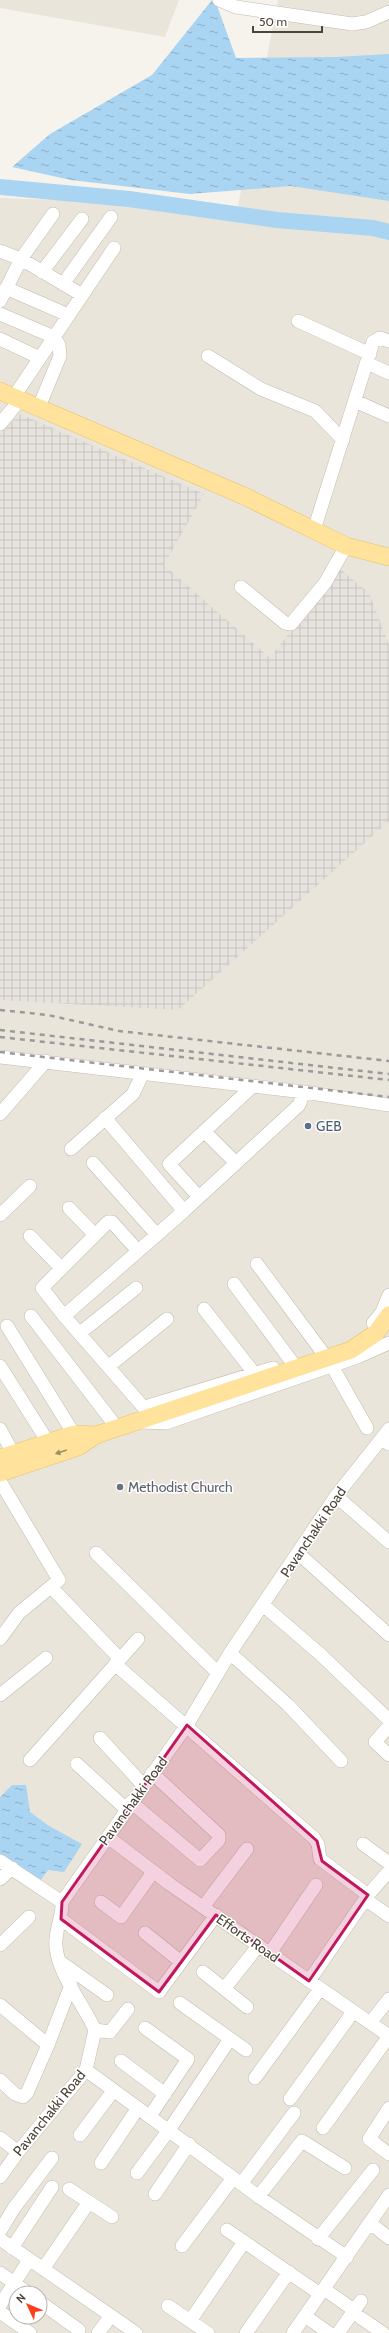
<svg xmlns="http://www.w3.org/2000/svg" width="389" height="2333" font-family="Cabin,sans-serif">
<defs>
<pattern id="industrial-grid" width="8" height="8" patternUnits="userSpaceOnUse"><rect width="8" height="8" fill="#e6e2dd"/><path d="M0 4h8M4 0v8" fill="none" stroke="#c7c3be"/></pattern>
<pattern id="water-ripples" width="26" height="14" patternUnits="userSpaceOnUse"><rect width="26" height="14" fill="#a9d4f2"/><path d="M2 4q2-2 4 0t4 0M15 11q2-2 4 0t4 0" fill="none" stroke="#8caec5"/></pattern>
</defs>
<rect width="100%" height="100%" fill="#f6f3ec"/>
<path fill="#eae5da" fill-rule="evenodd" d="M0,0h179l-14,37 -165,-29z
M278,0h111v2333h-389v-2135l238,8zM16,2293h24v24h-24z"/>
<path fill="url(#industrial-grid)" d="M20,414l184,80 -40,71 106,93 69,-90 30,25 20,52v176l-211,189 -178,-10v-567z"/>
<path fill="url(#water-ripples)" d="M212,0h3l21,58 100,-1 53,-3v147l-98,-15 -101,8 -119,-14 -59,-13 38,-33 102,-59z
M12,1785h14l4,27 19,14 33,18 -18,28 -16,-2 -8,11 -40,-24v-60z"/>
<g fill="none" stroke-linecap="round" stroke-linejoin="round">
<path stroke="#a9d4f2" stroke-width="16" d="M0,187l129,12 148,21 96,8 16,4"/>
<g stroke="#c2bbae" stroke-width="14">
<path id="minor" d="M219,0l17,7 116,17 14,-2 23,-10
M0,251l21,8 61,36
M42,272l40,-53
M63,284l48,-67
M6,288l62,27
M0,301l21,-42 32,-45
M0,314l54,23 5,8 1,11 -22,53
M298,321l72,33
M0,339l40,19
M208,356l53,33 54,22 28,29
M367,363l22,10
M13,398l101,-150
M355,401l34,15
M0,424l19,-23
M314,530l59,-188 7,-4 9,3
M241,587l44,36 6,1 34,-41 21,-37
M0,1057l304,35 85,13
M0,1114l46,-53
M105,1118l79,93
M204,1131l32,32
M71,1149l62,-55 10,-21
M93,1163l64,72
M199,1197l-30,-33 84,-78
M69,1208l26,27
M0,1215l30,-29
M30,1236l31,32
M257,1264l66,89
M234,1284l58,78
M204,1309l50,64
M31,1316l87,113
M64,1316l-22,-28 66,-66h4l26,29
M373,1323l9,-11 7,-17
M7,1326l67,108
M80,1333l56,-45
M0,1366l48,76
M109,1366l58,-47
M332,1366l35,62
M145,1407l128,-39
M152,1417l-88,-101 120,-105 115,-106 5,-13
M141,1422l25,1 191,-66 32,-14
M0,1429l13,24
M389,1429l-7,9 7,6
M0,1481l59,99 -40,33 -19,26
M336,1496l53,46
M96,1553l122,120
M298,1553l91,82
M51,1587l69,72
M263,1605l57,49 69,66
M230,1653l58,52 53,56
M115,1664l199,174 4,6 2,15 48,36
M0,1695l46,-37
M389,1726l-14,16 14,13
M100,1738l43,47
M30,1760l108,-121
M77,1764l49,45
M131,1802l69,58 19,-20v-5l-67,-62
M108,1837l63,48 218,151
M363,1844l26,19
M0,1861l62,41
M0,1879l12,-11
M365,1899l24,17
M101,1902l20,15 32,-45
M203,1907l44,-58
M61,1919l98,73 57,-77
M145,1933l36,29
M0,1945l29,-28
M270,1953l46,-68
M59,1961l48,34
M203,1972l44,35
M309,1981l59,-86 21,-24
M224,1989l35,-44
M180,2003l66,47
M0,2005l48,40 23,-60
M370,2023l19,-24
M145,2028l43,31 -38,57
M95,2030l15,2 18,-23
M121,2061l44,33
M86,2070l176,129 85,58
M255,2078l65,-89
M0,2080l15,14 8,3 4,-4 21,-48
M290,2099l63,-87
M389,2108l-20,31 20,15
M323,2128l66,-92
M80,2135l33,-44
M0,2138l18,14
M101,2163l37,-55
M137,2173l32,-43 61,-91
M0,2177l18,-25 68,-82 9,-40c-12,-27 -36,-54 -39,-83 -2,-16 7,-30 6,-45l125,-177 43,-72 106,-157 46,-58
M241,2184l53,-71
M69,2189l43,28
M155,2194l34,-50
M258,2197l44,-56 43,27
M370,2223l19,15
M227,2230l93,64
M0,2231l14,-23 38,-50
M0,2239l136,94
M318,2239l55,-69
M182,2246l51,-68
M12,2248l40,-61
M43,2269l46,-67
M0,2273l28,20
M324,2289l27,19
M40,2302l39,28
M0,2305l29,-45
M168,2306l40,27
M0,2312l30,21
M305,2316l24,17
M361,2318l22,15
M190,2321l54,-79
M98,2333l13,-17
M246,2333l43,-61
M293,2333l96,-138
M338,2333l23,-32"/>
</g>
<g stroke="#e6c16a" stroke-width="18">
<path id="major" d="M0,391l244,105 102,50 43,11
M0,1458l74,-24 22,1
M0,1473l78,-26 18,-12 255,-85 25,-17 13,-18"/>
</g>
<use href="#minor" stroke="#fff" stroke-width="13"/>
<use href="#major" stroke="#ffe39c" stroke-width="17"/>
<path stroke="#9a9a9a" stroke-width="2.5" stroke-dasharray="5 5" stroke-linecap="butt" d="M0,1010l48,5 71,16 270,30
M0,1030l389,44
M0,1037l389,43
M0,1052l389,45"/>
</g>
<defs><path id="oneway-solid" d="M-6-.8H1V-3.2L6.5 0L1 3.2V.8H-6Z"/></defs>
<use fill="#9c8c66" href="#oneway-solid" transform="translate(61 1452) rotate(161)"/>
<path fill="#c2185b" fill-opacity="0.2" stroke="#c2185b" stroke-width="3" stroke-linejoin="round" d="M187,1725l130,116 5,20 46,34 -59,86 -93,-66 -57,77 -98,-73 1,-17z"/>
<circle fill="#5c6f8a" stroke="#fff" stroke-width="1.5" cx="308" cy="1126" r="4"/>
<circle fill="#6b7280" stroke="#fff" stroke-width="1.5" cx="120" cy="1487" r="4"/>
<g text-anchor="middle" stroke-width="3" stroke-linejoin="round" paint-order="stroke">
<g font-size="14" fill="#4e5e75" stroke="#fff" text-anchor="start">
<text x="316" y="1131">GEB</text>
</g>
<g font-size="14" fill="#5b616d" stroke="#fff" text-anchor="start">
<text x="128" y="1492">Methodist Church</text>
</g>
<g font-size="14" fill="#4b4439" stroke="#fff">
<text transform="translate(313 1532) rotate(-56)" y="5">Pavanchakki Road</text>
<text transform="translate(133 1801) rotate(-54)" y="5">Pavanchakki Road</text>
<text transform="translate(248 1938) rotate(35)" y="5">Efforts Road</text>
<text transform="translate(49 2113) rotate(-51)" y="5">Pavanchakki Road</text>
</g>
</g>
<g transform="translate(28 2305) rotate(314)"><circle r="19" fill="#ffffff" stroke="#b7b4b0"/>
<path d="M0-3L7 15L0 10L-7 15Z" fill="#fc3f1d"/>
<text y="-6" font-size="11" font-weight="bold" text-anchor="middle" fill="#4b4439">N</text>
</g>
<path d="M253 26v6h69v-6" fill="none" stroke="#4b4439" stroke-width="2"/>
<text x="259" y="26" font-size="12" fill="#4b4439" stroke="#ffffff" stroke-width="3" paint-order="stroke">50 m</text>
</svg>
